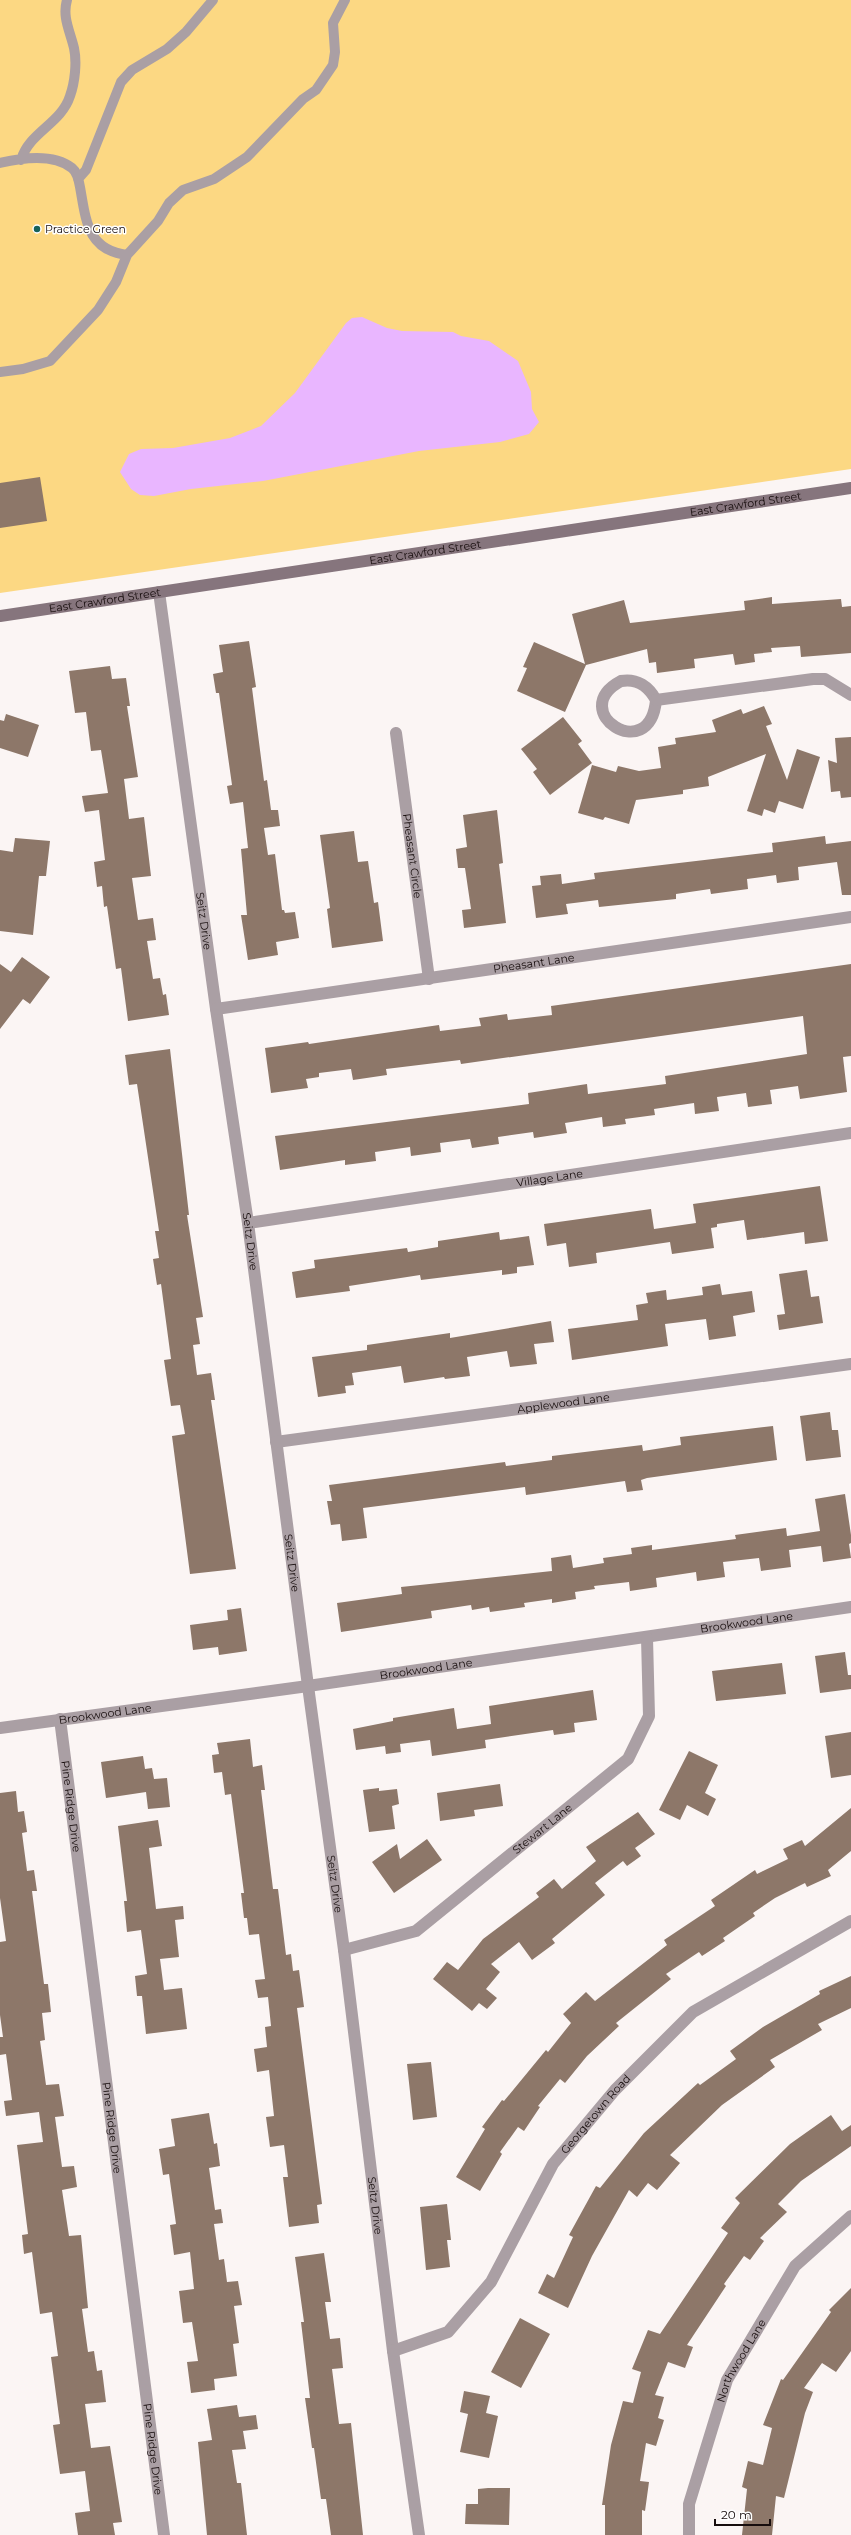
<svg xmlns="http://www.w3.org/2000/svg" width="851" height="2535" font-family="Montserrat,sans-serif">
<rect width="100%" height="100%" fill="#fbf5f4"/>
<path fill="#fcd883" d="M0,0h851v469l-851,124z"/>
<path fill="#e9b6ff" d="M362,317l25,11 15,3 51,1 8,4 28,5 29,20 13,31 1,17 7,13 -10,12 -29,8 -81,9 -156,30 -72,8 -37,7 -14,-1 -9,-6 -11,-17 9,-18 12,-5 32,-1 57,-10 31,-12 34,-33 51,-70 6,-5z"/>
<path fill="#8d7769" d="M40,477l7,44 -47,7v-45z
M772,597v7l69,-5 1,8 9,-1v47l-50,4 -1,-11 -29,2 1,4 -18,2 1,8 -20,3 -2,-11 -39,5 1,9 -38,5 -1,-11 -7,1 -2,-14 -61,16 -21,47 -48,-21 10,-23 -4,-1 11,-25 51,22 -13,-50 52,-14 6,23 115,-13 -1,-9z
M249,641l7,46 -4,1 12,93 3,-1 4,30h7l2,16 -16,2 4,27 7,-1 7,56h2l1,3 10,-1 4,26 -23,4 2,13 -30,5 -7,-45h6l-6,-66 7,-1 -5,-46 -13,2 -3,-18 5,-1 -13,-92h-3l-3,-19 10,-2 -4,-27z
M110,666l2,13 14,-1 4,28h-3l11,71 -14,2 5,40 15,-2 7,59 -19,2 6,42 15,-2 3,22 -9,1 6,38 7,-1 3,17 3,-1 3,21 -41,6 -7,-53 -5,1 -9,-63 -3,1 -2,-21 -5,1 -3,-25 11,-2 -6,-50 -14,2 -3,-16 26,-3 -7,-43 -10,1 -5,-39 -11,1 -6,-42z
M764,706l8,18 -6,2 21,54 10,-31 23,8 -17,52 -24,-8 -4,12 -11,-4 -2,7 -15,-5 19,-57 -58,23 1,9 -26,4v4l-47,6 -7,24 -24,-7 -2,3 -25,-7 14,-48 24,7 2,-6 21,5 22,-3 -3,-21 18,-3 -1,-6 41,-6 -4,-12 29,-11 2,5z
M6,714l33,11 -11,32 -28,-9v-28l4,1z
M563,717l19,24 -4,3 14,19 -42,32 -17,-23 4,-3 -16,-20z
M851,737v60l-10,1 -1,-7 -9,1 -3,-32 9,3 -2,-25z
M497,810l6,53 -4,1 7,59 -42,5 -2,-18 9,-1 -6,-41h-7l-2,-19 11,-2 -4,-32z
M354,831l4,31 10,-1 6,42 4,-1 5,39 -51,7 -5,-39 3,-1 -10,-73z
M825,836l1,8 25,-3v54h-9l-5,-33 -39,5 1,13 -22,3 -1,-8 -29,4 1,10 -37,5 -1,-5 -34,5v5l-77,8 -1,-7 -32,4 2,10 -32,4 -4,-32 9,-1 -1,-9 21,-2 1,10 33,-5 -1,-6 179,-21 -1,-9z
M15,838l35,3 -4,35h-7l-6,59 -33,-4v-81l13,2z
M22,957l28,20 -20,27 -7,-5 -23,30v-65l11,8z
M851,964v92l-8,1 4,35 -47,7 -2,-13 -28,4 2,14 -24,3 -2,-14 -29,4 2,14 -24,3 -1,-11 -40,6 1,6 -30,4 1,5 -23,3 -1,-10 -37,6 2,10 -33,5 -1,-6 -35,5 1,7 -27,4 -2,-9 -30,4 1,9 -30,4 -1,-9 -35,5 1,9 -31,4v-5l-65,10 -5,-34 254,-32 -1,-11 59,-9 1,10 78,-10 -1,-8 142,-22 -4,-38 -342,48 -1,-4 -74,9 1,6 -34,5 -2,-11 -32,4v4l-13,2 2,9 -37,5 -6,-45 43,-6 1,2 130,-19 1,6 41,-5 -2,-8 28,-4 1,6 44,-5 -1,-9z
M170,1049l19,166h-2l16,102 -7,1 4,26 -7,1 4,30 14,-2 4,27h-4l25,169 -46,5 -18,-138 13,-2 -5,-29 -9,1 -7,-46 7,-1 -10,-75 -4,1 -4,-26 6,-1 -4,-27h4l-22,-147 -8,1 -4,-30z
M820,1186l8,55 -23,3 -1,-12 -57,8 -3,-20 -27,4v3l-6,1 3,20 -42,6 -2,-12 -74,11 1,10 -28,4 -3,-24 -19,3 -3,-22 107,-15 3,20 42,-6 -3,-19z
M499,1232l1,8 29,-4 5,29 -17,2v6l-15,2v-5l-81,10 -1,-5 -71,11 1,5 -54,7 -4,-26 23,-4 -1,-8 93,-12 1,4 30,-5v-6z
M807,1270l4,27 8,-1 4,27 -44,7 -2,-15 8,-1 -6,-40z
M720,1284l2,11 30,-4 3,21 -22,4 3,20 -27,4 -3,-21 -41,5 3,22 -96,14 -4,-31 70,-9 -2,-15 12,-2 -2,-10 20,-3 1,10 36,-5 -1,-8z
M551,1321l3,21 -20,2 3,20 -27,3 -3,-16 -40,6 3,19 -25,3 -1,-2 -40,6 -3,-17 -49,7 2,12 -9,1 1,7 -28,4 -6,-40 55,-7v-5l83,-12v5z
M830,1412l2,18h6l3,27 -35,4 -6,-45z
M773,1426l4,34 -130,18 -6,2 2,10 -16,2 -2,-11 -99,14 -1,-8 -162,21 4,30 -25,3 -2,-17 -9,1 -4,-24h5l-3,-16 176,-23 1,4 46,-6v-4l90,-11 1,6 38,-6 -1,-8z
M845,1494l6,41v8l-2,1 2,14 -28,4 -2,-16 -32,4 2,17 -30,4 -2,-13 -36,4 2,15 -28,4 -1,-9 -40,6 1,9 -27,4 -1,-9 -35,4 1,3 -20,3 1,7 -24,4v-4l-28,4 1,4 -35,5 -1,-5 -17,3 -1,-5 -40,6 1,7 -91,14 -4,-29 65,-9 -1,-7 151,-16 -1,-13 20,-3 2,13 31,-5 -1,-5 29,-4 -1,-6 21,-3v5l84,-11 -1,-4 51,-7 1,8 33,-5 -5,-32z
M241,1608l6,43 -28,4 -1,-8 -25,3 -3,-25 38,-5 -1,-10z
M845,1652l3,23h3v14l-31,4 -5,-37z
M782,1663l4,31 -70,7 -4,-30z
M593,1690l4,30 -23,3 1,9 -21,3 -1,-5 -68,10 1,8 -54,8 -2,-16 -30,4 1,8 -15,2 -1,-8 -29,4 -3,-21 40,-8v-3l61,-10 3,21 34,-5 -2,-18z
M851,1732v43l-20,3 -6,-42z
M250,1739l3,28 9,-2 3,25h-4l12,99h5l8,66 5,-1 2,17 6,-1 5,37 -7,1 25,196 -5,1 2,18 -30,4 -6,-50h5l-4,-32 -14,2 -4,-30 8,-1 -5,-46 -12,2 -3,-23 13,-2 -2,-20 6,-1 -3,-29 -10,1 -3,-18 10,-1 -6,-45 -10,1 -2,-17h-3l-3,-25h3l-13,-99 -6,1 -3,-23 -8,1 -2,-18 7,-1 -2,-11z
M689,1751l29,14 -13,28 11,6 -8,17 -21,-11 -7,15 -21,-10z
M143,1756l2,13 7,-1 2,11 13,-1 3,29 -22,2 -2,-17 -40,6 -5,-36z
M500,1784l3,22 -29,4 1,6 -35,5 -3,-28z
M379,1788v3l18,-2 2,15 -7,2 3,23 -26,3 -6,-42z
M16,1791l2,21 6,-1 3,21 -5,1 5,38 7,-1 3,21h-5l12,93h4l3,28 -9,1 3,27 -5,1 6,44 13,-1 5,32 -9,1 7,50 12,-1 3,21 -15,3 7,46 12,-1 7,73 -6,1 6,43 6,-1 3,20 5,-1 4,32 -21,2 6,44 19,-2 12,76 -9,1 2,12h-37l-3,-22 15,-2 -5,-40 -25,3 -7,-49 7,-1 -9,-67 7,-1 -6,-44 -12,2 -8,-62 -8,2 -2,-19 6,-1 -11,-89 26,-3 -4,-30 -33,4 -2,-15 8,-1 -6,-46 -6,1v-18h3l-3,-22v-73l6,-1 -6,-43v-105z
M851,1808v43l-23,19 3,6 -24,11 -2,-4 -30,15 -22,15 2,3 -32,22 2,3 -23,15 -3,-4 -33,22 5,5 -55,44 3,3 -32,30 -22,27 -5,-4 -22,27 2,1 -16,24 -6,-4 -18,25 2,2 -22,37 -24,-14 29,-48 -3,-2 20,-27 2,1 42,-51 2,2 23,-29 -8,-9 23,-22 9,9 72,-56 -3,-5 51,-34 -4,-6 44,-30 2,4 31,-15 -5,-10 19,-9 3,6z
M638,1812l17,22 -20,14 6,8 -14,10 -4,-5 -28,22 10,12 -53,44 3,4 -23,17 -13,-18 -28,22 9,8 -14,17 11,9 -10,11 -8,-6 -7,8 -39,-32 14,-17 11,8 25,-31 56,-42 -3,-4 18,-14 8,10 34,-28 -10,-14z
M158,1820l4,26 -13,2 7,61 27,-3 1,13 -9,1 4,37 -19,2 4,31 18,-2 5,41 -41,5 -4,-38h-5l-2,-20 12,-2 -6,-44 -14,2 -3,-31h3l-9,-75z
M427,1839l15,21 -48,33 -22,-31 25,-18 3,15z
M851,1976v32l-33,16 4,6 -52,30 5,7 -53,38 -52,50 10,8 -23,27 -9,-7 -11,14 -8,-7 -37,66 -24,52 -30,-15 9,-19 7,4 19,-41 -4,-2 27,-49 4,2 44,-55 54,-50 2,2 36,-26 -6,-8 33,-24 57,-33 -1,-3z
M431,2062l6,55 -24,3 -6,-56z
M209,2113l5,31 3,-1 3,23 -11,2 6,42 6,-1 2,14 -9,1 5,36 5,-1 3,23 11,-1 4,24 -8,1 5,37 -6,1 4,32 -23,3 1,11 -24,3 -4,-31 11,-1 -6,-39 -9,1 -4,-32 15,-2 -4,-37 -16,3 -4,-30 6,-1 -7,-50 -6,1 -4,-26 16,-3 -4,-27z
M831,2115l11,16 9,-6v21l-50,35 -23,23 9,8 -27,26 4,3 -14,19 -6,-4 -20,28 2,2 -39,59 6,2 -8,21 -17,-6 -13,33 9,2 -6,21 6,2 -8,26 -10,-3 -6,38 9,1 -4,29 -3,-1v25h-37v-30h-3l9,-60 12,-44 10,2 8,-31 -9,-3 16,-39 12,4 68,-101 -7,-5 19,-25 -5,-5 55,-54z
M447,2204l4,36h-4l3,27 -24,3 -6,-63z
M324,2253l7,49h-6l5,37 10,-1 3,30 -11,1 7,55 12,-1 12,112h-32l-5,-36h-5l-7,-51h-2l-7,-50h5l-9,-76h3l-9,-65z
M851,2288v63l-15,21 -14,-9 -18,25 9,4 -8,21 -21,85 -8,-2 -4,39h-30l5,-46 -5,-2 6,-26 15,4 9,-37 -9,-3 18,-46 2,1 48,-68 -2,-2z
M520,2318l30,16 -29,54 -30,-16z
M464,2391l26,5 -4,17 12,3 -9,42 -29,-6 8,-38 -8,-2z
M237,2405l2,12 17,-2 2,14 -15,2 3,18 -14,1 5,33h4l6,52h-40l-9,-93 14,-2 -5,-31z
M488,2488h22l-1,37 -44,-1 1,-20h12v-15z"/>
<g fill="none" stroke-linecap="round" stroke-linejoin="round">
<path stroke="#aa9fa4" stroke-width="10" d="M21,160c8,-28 40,-36 49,-64 5,-14 7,-34 4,-48 -4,-17 -12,-31 -7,-48
M0,163c21,-5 53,-10 72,5 5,4 7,13 8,19 6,33 7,63 47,68
M78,179l8,-9 35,-88 11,-12 35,-21 19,-17 27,-32
M0,372l23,-3 27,-8 48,-51 18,-28 11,-27 31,-34 11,-18 14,-13 31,-11 33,-22 56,-58 13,-9 17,-25 2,-13 -2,-29 12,-23"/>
<g stroke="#aa9fa4" stroke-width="12">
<path id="s1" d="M159,592l57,417 32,214 60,463 36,264 49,401 26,184"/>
<path d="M621,681c16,-3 28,6 35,19 -6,67 -91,11 -35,-19z"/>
<path d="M656,700l157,-21h12l26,16"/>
<path id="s2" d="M396,733l33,246"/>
<path id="s3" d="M216,1009l635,-92"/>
<path id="s4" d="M248,1223l603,-90"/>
<path id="s5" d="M276,1442l575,-78"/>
<path id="s6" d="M60,1719l104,816"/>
<path id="s7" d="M0,1728l308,-42 543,-79"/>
<path id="s8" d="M344,1950l72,-19 212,-172 21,-43 -2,-78"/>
<path id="s9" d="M393,2351l55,-19 43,-50 62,-118 62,-74 78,-78 158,-91"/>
<path id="s10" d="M689,2535v-31l38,-124 68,-114 56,-50"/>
</g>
<path stroke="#86757d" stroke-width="12" id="s11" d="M0,616l851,-128"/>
</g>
<circle fill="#16625b" stroke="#fff" stroke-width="1.5" cx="37" cy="229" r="4"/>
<g text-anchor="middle" stroke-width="3" stroke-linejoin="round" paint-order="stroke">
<g font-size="11" fill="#170d0d" stroke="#fff" text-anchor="start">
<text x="45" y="233">Practice Green</text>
</g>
<g font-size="11" fill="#170d0d" stroke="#fff">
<text dy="4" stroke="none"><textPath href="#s11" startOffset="754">East Crawford Street</textPath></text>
<text dy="4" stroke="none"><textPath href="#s11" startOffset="430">East Crawford Street</textPath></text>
<text dy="4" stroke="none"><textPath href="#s11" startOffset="106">East Crawford Street</textPath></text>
<text dy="4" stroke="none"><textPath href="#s2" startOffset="124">Pheasant Circle</textPath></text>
<text dy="4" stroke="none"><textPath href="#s1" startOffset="332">Seitz Drive</textPath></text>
<text dy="4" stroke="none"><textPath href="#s3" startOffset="321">Pheasant Lane</textPath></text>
<text dy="4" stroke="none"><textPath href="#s4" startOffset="305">Village Lane</textPath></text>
<text dy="4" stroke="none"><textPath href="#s1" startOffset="656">Seitz Drive</textPath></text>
<text dy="4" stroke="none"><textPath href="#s5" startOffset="290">Applewood Lane</textPath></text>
<text dy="4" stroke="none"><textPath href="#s1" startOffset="980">Seitz Drive</textPath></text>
<text dy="4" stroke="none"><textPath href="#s7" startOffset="754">Brookwood Lane</textPath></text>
<text dy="4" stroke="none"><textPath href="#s7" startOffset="430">Brookwood Lane</textPath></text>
<text dy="4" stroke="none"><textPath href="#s7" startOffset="106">Brookwood Lane</textPath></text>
<text dy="4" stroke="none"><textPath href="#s6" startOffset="88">Pine Ridge Drive</textPath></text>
<text dy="4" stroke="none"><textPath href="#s8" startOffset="237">Stewart Lane</textPath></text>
<text dy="4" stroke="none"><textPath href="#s1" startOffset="1304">Seitz Drive</textPath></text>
<text dy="4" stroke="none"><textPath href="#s9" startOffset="323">Georgetown Road</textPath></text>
<text dy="4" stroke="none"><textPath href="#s6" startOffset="412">Pine Ridge Drive</textPath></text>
<text dy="4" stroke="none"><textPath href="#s1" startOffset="1628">Seitz Drive</textPath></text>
<text dy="4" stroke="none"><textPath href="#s10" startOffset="184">Northwood Lane</textPath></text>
<text dy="4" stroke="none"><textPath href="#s6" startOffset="736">Pine Ridge Drive</textPath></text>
</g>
</g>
<path d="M715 2519v6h55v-6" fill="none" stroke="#170d0d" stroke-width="2"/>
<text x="721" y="2519" font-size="12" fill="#170d0d" stroke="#ffffff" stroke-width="3" paint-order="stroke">20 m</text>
</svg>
